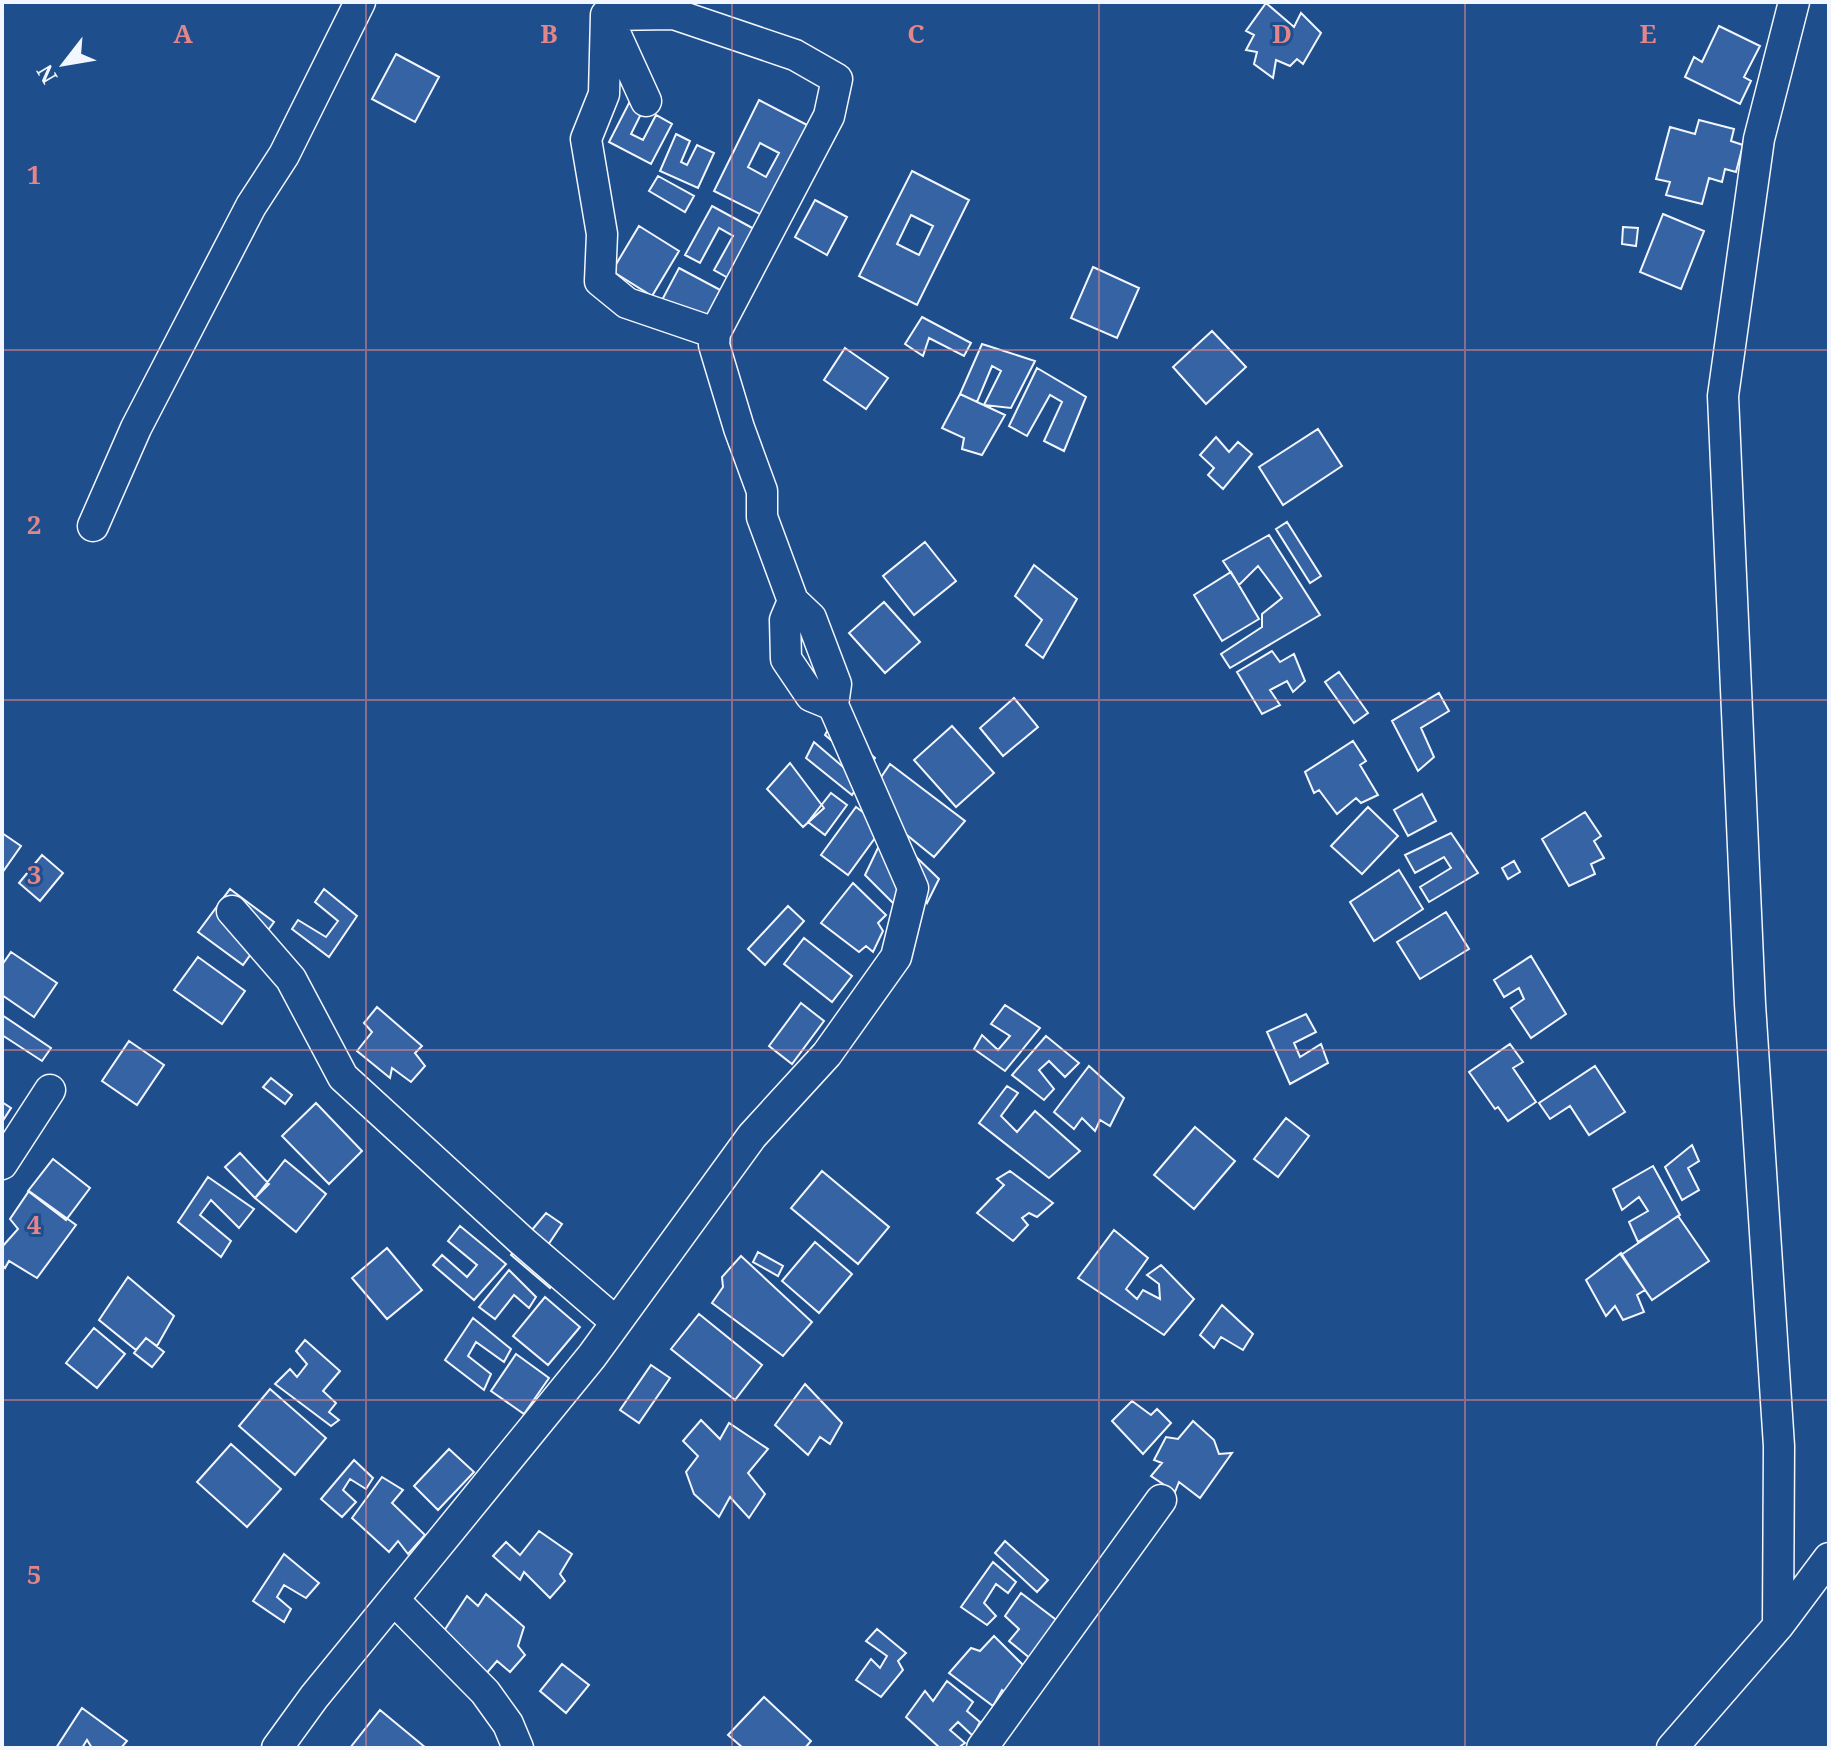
<svg xmlns="http://www.w3.org/2000/svg" width="1831" height="1750" font-family="'Noto Serif',serif">
<rect width="100%" height="100%" fill="#1f4e8c"/>
<path fill="#3563a3" stroke="#f2f6ff" stroke-width="2" fill-rule="evenodd" d="M1266,3l28,24 7,-14 20,20 -18,31 -6,-5 -7,7 -14,-6 -3,18 -19,-14 3,-12 -11,-2 8,-15 -8,-4z
M1719,26l41,20 -16,31 7,4 -11,23 -55,-27 9,-20 8,5z
M396,54l43,23 -24,45 -43,-23z
M759,100l52,27 -45,90 -52,-26zM760,143l19,10 -13,24 -18,-10z
M629,103l14,7 -12,24 12,6 13,-25 16,9 -21,40 -42,-22z
M1699,120l35,9 -3,12 12,4 -7,27 -11,-3 -3,13 -13,-4 -7,26 -36,-9 4,-13 -14,-3 14,-52 25,7z
M676,134l14,7 -9,21 6,3 10,-20 17,8 -16,35 -38,-17z
M912,171l57,29 -52,105 -58,-29zM911,215l22,11 -14,29 -22,-11z
M658,176l36,20 -9,16 -36,-21z
M815,200l32,17 -20,38 -32,-18z
M712,206l44,24 -26,49 -16,-9 19,-34 -14,-8 -19,35 -15,-8z
M1663,214l41,17 -23,58 -41,-17z
M639,226l40,25 -27,45 -40,-25z
M1623,227l15,1 -2,18 -14,-2z
M1093,267l46,21 -22,50 -46,-20z
M679,268l45,24 -17,32 -45,-24z
M922,317l49,26 -7,13 -35,-18 -6,18 -18,-12z
M1212,331l34,36 -40,37 -33,-37z
M982,344l53,17 -24,47 -27,-3 17,-34 -9,-5 -15,36 -17,-8z
M845,348l43,30 -22,31 -42,-29z
M1037,368l49,29 -22,54 -20,-10 18,-39 -12,-7 -23,41 -18,-10z
M960,394l45,21 -23,40 -20,-6 2,-11 -22,-10z
M1318,429l24,37 -59,39 -24,-38z
M1216,437l13,15 9,-10 14,12 -29,35 -15,-14 6,-7 -14,-13z
M1287,522l34,54 -11,7 -34,-54z
M1269,535l51,80 -90,53 -9,-14 41,-27v-13l20,-16 -24,-32 -19,19 -16,-24z
M925,542l31,39 -42,34 -31,-39z
M1034,565l43,34 -34,59 -17,-13 16,-25 -27,-24z
M1231,572l28,47 -37,22 -28,-46z
M884,602l36,40 -35,31 -36,-40z
M1272,651l8,11 14,-8 11,27 -12,11 -6,-11 -17,9 10,15 -18,9 -25,-42z
M1339,672l29,41 -14,10 -29,-41z
M1439,693l10,18 -28,17 13,29 -16,14 -26,-50z
M1014,698l24,29 -35,29 -23,-28z
M832,722l43,36 -23,37 -46,-37 8,-16 35,30 9,-9 -33,-28z
M952,726l42,47 -38,34 -42,-47z
M1353,741l13,20 -6,4 18,30 -17,8 -5,-5 -19,16 -18,-24 -5,3 -9,-21z
M790,763l34,45 -21,19 -36,-38z
M890,764l75,57 -31,36 -69,-56z
M831,793l16,12 -22,30 -17,-13z
M1422,794l14,27 -28,15 -14,-26z
M856,807l27,20 -35,48 -27,-20z
M1368,807l30,29 -36,38 -31,-28z
M1585,812l16,24 -7,5 10,17 -13,6 4,10 -26,12 -27,-47z
M887,829l52,50 -12,24 -6,-11 -26,13 -30,-30z
M2,833l19,13 -19,27z
M1451,833l27,40 -49,29 -9,-15 31,-19 -7,-11 -29,16 -10,-18z
M42,855l21,18 -23,28 -21,-18z
M1514,861l6,11 -12,7 -6,-11z
M1399,870l24,39 -49,32 -24,-39z
M853,883l33,32 -8,8 5,8 -10,21 -7,-6 -7,6 -38,-29z
M230,889l44,33 -31,43 -45,-33z
M324,889l33,27 -28,41 -37,-28 6,-9 28,17 12,-16 -23,-19z
M788,906l16,15 -39,44 -17,-16z
M1446,912l23,37 -49,30 -23,-37z
M804,938l48,38 -20,26 -48,-38z
M11,952l46,31 -23,34 -32,-22v-30z
M1531,956l35,58 -35,24 -20,-30 13,-9 -5,-11 -15,9 -10,-17z
M198,957l47,34 -23,33 -48,-34z
M801,1003l23,18 -32,43 -23,-18z
M1005,1005l35,23 -35,43 -31,-22 8,-14 16,15 12,-14 -19,-12z
M377,1007l45,39 -7,7 10,13 -14,16 -19,-14 -2,10 -33,-27 15,-19 -8,-9z
M1306,1014l10,18 -22,11 6,14 21,-13 7,19 -38,21 -23,-52z
M2,1015l49,33 -9,13 -40,-26z
M1046,1036l33,27 -14,14 -16,-16 -10,9 15,19 -10,11 -32,-25z
M129,1041l35,24 -27,40 -35,-24z
M1510,1044l13,18 -10,6 23,34 -28,19 -10,-14 -3,2 -26,-37z
M1089,1066l35,32 -14,28 -10,-6 -5,11 -13,-13 -8,11 -20,-17z
M1595,1066l30,46 -36,23 -19,-29 -20,13 -11,-16z
M271,1078l21,17 -7,9 -22,-17z
M1007,1086l11,7 -17,23 16,16 18,-21 45,40 -31,27 -70,-55z
M2,1102l9,6 -9,14z
M316,1103l46,48 -33,33 -47,-48z
M1286,1118l23,18 -31,41 -24,-18z
M1195,1127l40,34 -41,48 -40,-34z
M1692,1145l7,16 -11,7 11,22 -17,10 -17,-33z
M240,1153l29,31 -14,14 -30,-31z
M53,1159l37,29 -24,32 -38,-29z
M285,1160l41,34 -30,38 -41,-34z
M1653,1166l27,49 -42,27 -9,-20 19,-11 -9,-14 -17,13 -9,-21z
M822,1171l67,56 -31,37 -67,-56z
M1010,1171l43,32 -16,14 -8,-4 -7,5 6,7 -15,16 -36,-28 27,-28 -7,-6z
M208,1177l46,32 -15,19 -28,-28 -11,15 31,26 -10,16 -43,-35z
M29,1191l47,34 -39,53 -28,-17 -4,7 -3,-3v-18l16,-18 -8,-10z
M546,1213l16,11 -22,33 20,17 -10,14 -39,-33z
M1678,1216l31,45 -57,39 -31,-45z
M460,1226l46,38 -32,36 -41,-35 9,-10 25,22 10,-12 -29,-24z
M1114,1230l34,28 -22,31 11,10 6,-9 17,9 -1,-15 -12,-9 14,-10 33,34 -30,36 -86,-57z
M815,1242l37,32 -33,39 -37,-32z
M387,1248l35,42 -35,29 -35,-41z
M758,1252l25,14 -5,10 -25,-14z
M1621,1253l24,37 -8,5 7,17 -21,8 -8,-14 -9,10 -20,-36z
M741,1256l71,66 -29,34 -71,-53 11,-16 -1,-10z
M509,1270l27,27 -7,11 -15,-13 -19,24 -16,-12z
M128,1277l46,39 -17,30 -11,-8 -10,12 -37,-30z
M545,1297l35,30 -32,38 -35,-29z
M1222,1305l31,29 -10,16 -22,-13 -7,11 -14,-13z
M699,1314l63,51 -27,35 -64,-51z
M473,1318l38,31 -7,13 -28,-20 -8,14 23,18 -7,16 -39,-30z
M94,1328l31,26 -28,34 -31,-25z
M146,1338l18,14 -12,15 -18,-14z
M305,1340l35,31 -17,20 13,12 -7,9 10,8 -8,6 -56,-42 15,-15 7,8 10,-13 -11,-13z
M516,1354l33,24 -25,36 -33,-23z
M651,1365l19,13 -31,45 -19,-13z
M805,1384l37,39 -12,21 -10,-7 -12,18 -33,-30z
M270,1389l56,49 -31,37 -56,-49z
M1132,1401l19,14 6,-6 14,14 -28,31 -31,-33z
M701,1420l19,19 9,-16 39,26 -20,24 17,21 -16,24 -19,-21 -11,20 -25,-23 -8,-22 12,-16 -15,-15z
M1193,1421l21,19 5,14 13,-1 -32,45 -21,-16 -4,10 -24,-16 11,-13 -8,-3 12,-23 12,2z
M231,1444l50,45 -34,38 -50,-45z
M449,1449l25,23 -36,38 -24,-24z
M354,1460l19,18 -7,11 -16,-10 -7,11 13,12 -14,15 -21,-18z
M382,1477l21,13 -11,13 33,32 -17,19 -10,-13 -9,11 -37,-34z
M539,1531l33,23 -12,20 5,7 -15,17 -26,-26 -4,8 -27,-24 13,-14 14,13z
M1005,1541l43,39 -11,12 -42,-39z
M284,1554l35,29 -13,15 -22,-13 -7,12 14,12 -7,13 -31,-21z
M993,1562l23,20 -8,11 -12,-9 -12,19 12,13 -9,9 -26,-18z
M1021,1593l38,29 -28,37 -22,-18 10,-12 -14,-13z
M486,1594l38,33 -6,19 7,9 -15,17 -13,-11 -12,14 -41,-44 23,-35 11,10z
M877,1629l29,24 -8,8 5,9 -22,27 -25,-17 15,-21 9,9 7,-12 -21,-15z
M994,1636l31,31 -8,6 4,8 -5,20 -14,-11 -9,16 -44,-33 22,-25 9,3z
M562,1664l27,21 -23,28 -26,-22z
M947,1681l26,21 -6,9 13,11 -7,14 -15,-14 -8,8 15,13 -7,5h-18l-34,-31 19,-26 8,10z
M764,1697l47,44 -6,7h-62l-15,-13z
M82,1708l45,33 -6,7h-29l-5,-8 -5,8h-26z
M380,1710l46,38h-76z"/>
<g fill="none" stroke-linecap="round" stroke-linejoin="round">
<g stroke="#f2f6ff" stroke-width="33">
<path id="minor" d="M606,15l-2,79 -18,45 16,95 -2,47 27,22 88,30
M610,22l36,79
M93,526l43,-98 115,-222 33,-51 76,-153
M793,601l-8,19 1,39 25,37 22,9
M232,911l59,68 52,98 179,164 94,81
M2,1164l48,-74
M394,1600l91,92 23,32 10,24
M1778,1626l1,-180 -29,-442 -27,-608 36,-257 35,-137
M277,1748l37,-51 278,-341 160,-220 75,-82 69,-97 17,-69 -80,-183 3,-21 -25,-66 -18,-17 -31,-84v-26l-23,-63 -25,-83 1,-12 114,-217 8,-37 -42,-24 -121,-41 -68,1
M982,1748l179,-248
M1672,1748l106,-122 51,-68"/>
</g>
<use href="#minor" stroke="#1f4e8c" stroke-width="30"/>
</g>
<path fill="none" stroke="#e38589" stroke-width="2" stroke-opacity="0.55" d="M366,2v1746M732,2v1746M1099,2v1746M1465,2v1746M2,350h1827M2,700h1827M2,1050h1827M2,1400h1827"/>
<g font-size="26" text-anchor="middle" font-weight="bold" fill="#e38589" stroke="#1f4e8c" stroke-width="6" stroke-linejoin="round" paint-order="stroke">
<text x="183" y="43">A</text>
<text x="549" y="43">B</text>
<text x="916" y="43">C</text>
<text x="1282" y="43">D</text>
<text x="1648" y="43">E</text>
<text x="34" y="184">1</text>
<text x="34" y="534">2</text>
<text x="34" y="884">3</text>
<text x="34" y="1234">4</text>
<text x="34" y="1584">5</text>
</g>
<rect width="1831" height="1750" fill="none" stroke="#f2f6ff" stroke-width="8"/>
<g transform="translate(64 64) rotate(239)" stroke="#1f4e8c" stroke-width="6" paint-order="stroke">
<path d="M0-6L14 30L0 20L-14 30Z" fill="#f2f6ff"/>
<text y="-12" font-size="22" font-weight="bold" text-anchor="middle" fill="#f2f6ff">N</text>
</g>
</svg>
